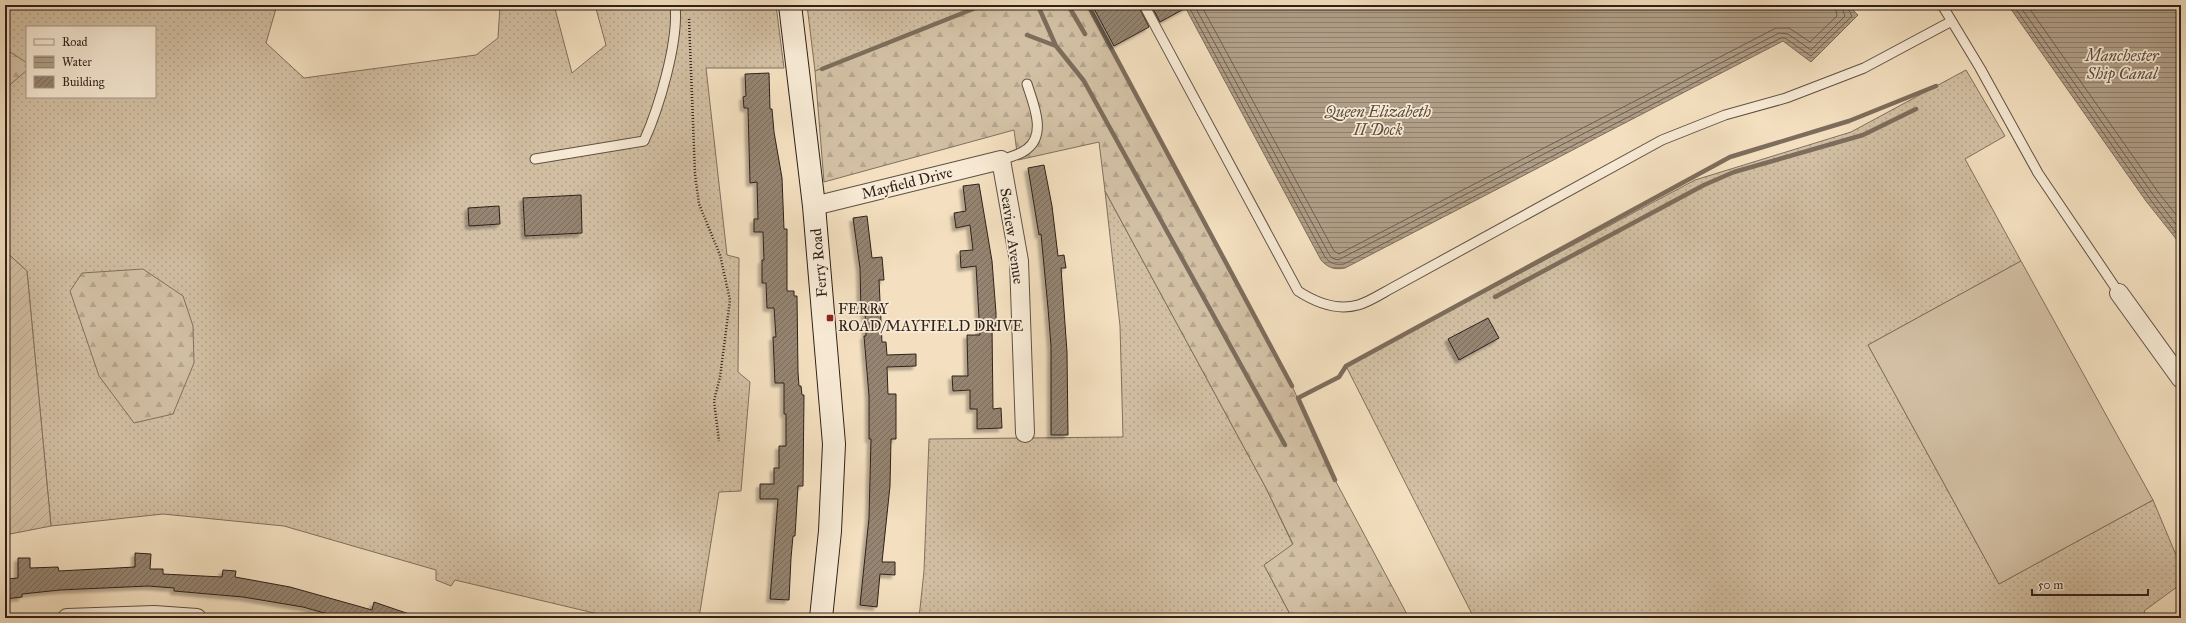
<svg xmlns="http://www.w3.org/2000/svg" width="2186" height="623" font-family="'IM FELL Great Primer',serif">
<defs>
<pattern id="grass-dots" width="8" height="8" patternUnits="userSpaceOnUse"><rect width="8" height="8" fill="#d3c0a4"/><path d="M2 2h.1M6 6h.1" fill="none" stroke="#b5a58d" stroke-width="1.8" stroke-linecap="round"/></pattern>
<pattern id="forest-firs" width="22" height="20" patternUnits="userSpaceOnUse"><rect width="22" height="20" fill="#d3c0a4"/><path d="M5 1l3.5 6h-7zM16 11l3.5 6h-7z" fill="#b5a58d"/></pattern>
<pattern id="garden-furrows" width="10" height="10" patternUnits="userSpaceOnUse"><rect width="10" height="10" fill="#d3c0a4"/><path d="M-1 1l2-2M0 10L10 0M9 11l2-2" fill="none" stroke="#b5a58d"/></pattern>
<pattern id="water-rules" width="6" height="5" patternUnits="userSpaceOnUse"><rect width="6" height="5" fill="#b19f88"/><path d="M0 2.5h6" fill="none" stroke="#90816e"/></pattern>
<pattern id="building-hatch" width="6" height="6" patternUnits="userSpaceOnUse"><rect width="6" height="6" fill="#958471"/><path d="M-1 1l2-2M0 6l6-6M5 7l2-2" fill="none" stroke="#7a6c5c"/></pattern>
<filter id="shadow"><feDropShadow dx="-3.5" dy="3.5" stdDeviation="1" flood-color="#0004"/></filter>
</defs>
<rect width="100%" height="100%" fill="#f4e0c0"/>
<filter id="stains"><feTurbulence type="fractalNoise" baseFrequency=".005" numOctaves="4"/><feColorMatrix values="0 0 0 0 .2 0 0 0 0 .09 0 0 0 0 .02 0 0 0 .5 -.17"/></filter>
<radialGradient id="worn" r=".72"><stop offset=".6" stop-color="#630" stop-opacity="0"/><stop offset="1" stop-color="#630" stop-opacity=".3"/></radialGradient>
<path fill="url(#grass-dots)" stroke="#817060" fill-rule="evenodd" d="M5,5h272l-11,38 38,35 172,-23 22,-17 2,-33h54l18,68 34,-28 -11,-40h181l8,63h-78l21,187 12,3 -1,114 12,10 -9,109 -22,1 -20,126h-84l-160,-38 -4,6 -15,-6v-10l-152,-44 -121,-12 -112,12 -24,-255 -22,-20zM27,27h128v70h-128z
M807,5h171l1,2 -164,64z
M1966,70l39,66 -40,23 56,102 -153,84 131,239 154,-84 28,67v17l-37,27 4,7h-674l-128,-252 349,-186 156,-48z
M1105,191l161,297 27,57 -29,20 28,53h-373l5,-47 5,-132 194,-2 -3,-111z"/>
<path fill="url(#forest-firs)" stroke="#817060" d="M983,5h105l204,381 43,94 74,138h-117l-28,-53 29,-21 -27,-56 -161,-297 -6,-49 -81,18 -4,-30 -190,52 -9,-111z
M5,52l7,1 15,10v7l-22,19z
M143,269l40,27 10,30 1,37 -21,51 -39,9 -35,-47 -29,-85 12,-18z"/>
<path fill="url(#garden-furrows)" stroke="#817060" d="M5,251l22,20 24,255 -46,9z"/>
<path fill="#d3c0a4" stroke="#817060" d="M2021,261l132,239 -154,84 -131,-239z"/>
<path fill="url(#water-rules)" stroke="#7d6d5c" d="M1184,5h664l10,10 -47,47 -28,-21 -438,227c-10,2 -17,0 -24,-8z
M2008,5h173v240l-35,-44z"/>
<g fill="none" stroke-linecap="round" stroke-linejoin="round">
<path stroke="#706052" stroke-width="1" d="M1194,5l135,249 3,4 6,2 441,-227 9,1 23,16 34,-34 -4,-11
M1201,5l133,246 5,3 437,-226h13l21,14 27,-26 -2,-11
M2013,5l137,194 31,40
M2019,5l135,191 27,35
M2027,5l131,187 23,29
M1189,7l136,250c5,7 11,8 19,7l437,-226h4l26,18 41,-40 -6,-11"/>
<path stroke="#7d6d5c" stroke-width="4.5" d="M1068,5l17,29
M1088,5l204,381
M1039,8l17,38 28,35 201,364
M1027,35l29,11
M822,69l161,-64
M1495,297l209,-112 30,-13 129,-37 53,-26
M1335,480l-37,-82 41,-21 7,-11 384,-209 119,-36 87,-35"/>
</g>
<path fill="url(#building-hatch)" stroke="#2f211b" filter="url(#shadow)" d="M1092,5h46l11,22 -35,19z
M1151,5h40l-31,17z
M769,73l1,36h2l2,23 8,46 2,51h3v62h7v5h3l1,76 1,14h2l1,9h2l-1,91h-5l-3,50h-2l-2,22 -2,42 -19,-1 8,-100h-18v-15h14v-16h5v-22h7v-32h-2v-31h-9l-2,-46h3l-2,-29h-7l-1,-25h-4v-23h2l-1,-28h-9v-13h4l-1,-37 -7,1 -2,-75h-4l-1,-11 3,-1 -1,-22z
M1044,165l8,41 6,50 6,-1 2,13h-5l6,84 1,83h-17v-89l-3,-38 -7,-74 -2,1 -11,-67z
M979,184l13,77 4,52v13h-4l1,83 8,-1 1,20 -25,1v-20h-7v-19l-17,1 -1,-15h16l-1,-41h13l-4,-69 -15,2 -1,-17 13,-1 -3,-25 -14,3 -2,-15 12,-2 -3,-25z
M581,195l1,38 -57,3 -2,-38z
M499,206l1,18 -31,2 -1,-18z
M867,216l5,42 10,-1 2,23h-5l3,62h4l1,13 29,-1v12l-29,1 1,27h8v45h-5l-1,47 -8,76h13v13l-15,-1 -3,33 -17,-2 9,-87 2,-79h-2v-43l-5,-60h2l-1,-24h-4l-1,-44 -7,-50z
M1488,318l11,20 -40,22 -11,-21z
M135,553l16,1 -1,15h13v5l59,3 1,-7 13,1 -1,6 55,10 82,23 2,-8 41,14v2h-73l-39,-11 -60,-10 -69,-6v-3l-26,-2 -88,4 -38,4v3l-17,2v-20l13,-1v-20h12v10l28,-1 1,4 76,-4z"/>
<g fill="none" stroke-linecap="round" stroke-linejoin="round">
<g stroke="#605144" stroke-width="11">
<path id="lane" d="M1144,5l154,286c17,11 39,20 60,14 11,-3 23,-11 34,-17l270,-148 63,-25 61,-17 78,-30 86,-46
M1942,5l38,63 58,105 81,120
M535,159l109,-18c15,-33 35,-100 31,-136
M1001,160c8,-3 19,-5 26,-11 20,-15 6,-46 0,-65"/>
</g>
<g stroke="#605144" stroke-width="20">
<path id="street" d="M814,206l187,-46 18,101 6,172
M2119,293l62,86
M67,618l87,-3 43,3"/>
</g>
<g stroke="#2f211b" stroke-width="24">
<path id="secondary" d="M790,5l24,201 20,238 -4,87 -9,87"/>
</g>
<path stroke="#2f211b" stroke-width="2.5" stroke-dasharray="1 2" stroke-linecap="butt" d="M689,19l6,155 4,30 21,51 10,45 -10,77 -6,24 5,40"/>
<use href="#lane" stroke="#f8ebd6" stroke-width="9"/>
<use href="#street" stroke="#f8ebd6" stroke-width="18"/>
<use href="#secondary" stroke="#f8ebd6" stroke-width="22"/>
</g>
<rect fill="#8f2418" stroke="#f8ebd6" stroke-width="1.5" x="826" y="314" width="8" height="8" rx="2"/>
<g text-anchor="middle" stroke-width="3.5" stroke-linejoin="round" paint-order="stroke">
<g font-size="15" fill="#2f211b" stroke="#f8ebd6">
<text transform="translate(907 183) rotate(-14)" y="5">Mayfield Drive</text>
<text transform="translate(1012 236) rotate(82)" y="5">Seaview Avenue</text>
<text transform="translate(819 263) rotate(-95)" y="5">Ferry Road</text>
</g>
<g font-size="15" fill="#2f211b" stroke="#f8ebd6" text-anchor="start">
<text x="838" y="314">FERRY<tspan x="838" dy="17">ROAD/MAYFIELD DRIVE</tspan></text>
</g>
<g font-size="16" font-style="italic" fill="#5c4d41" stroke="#f8ebd6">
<text x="2122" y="61">Manchester<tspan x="2122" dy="18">Ship Canal</tspan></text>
<text x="1378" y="117">Queen Elizabeth<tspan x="1378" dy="18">II Dock</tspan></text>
</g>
</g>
<rect width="2186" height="623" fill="none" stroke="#f4e0c0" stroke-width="20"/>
<rect x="6" y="6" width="2174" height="611" fill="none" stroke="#2f211b" stroke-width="2"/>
<rect x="10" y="10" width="2166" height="603" fill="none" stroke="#2f211b"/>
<rect x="26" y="26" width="130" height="72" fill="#f8ebd6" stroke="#a89a8b"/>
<rect x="34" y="39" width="20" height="6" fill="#f8ebd6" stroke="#a89a8b"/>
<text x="62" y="46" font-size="12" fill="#2f211b">Road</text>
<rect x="34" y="56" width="20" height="12" fill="url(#water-rules)" stroke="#a89a8b"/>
<text x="62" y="66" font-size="12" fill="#2f211b">Water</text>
<rect x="34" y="76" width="20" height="12" fill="url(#building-hatch)" stroke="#a89a8b"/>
<text x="62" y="86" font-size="12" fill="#2f211b">Building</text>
<path d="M2032 589v6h116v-6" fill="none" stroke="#2f211b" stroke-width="2"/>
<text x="2038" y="589" font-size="12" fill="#2f211b" stroke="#f8ebd6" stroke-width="3" paint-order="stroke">50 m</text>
<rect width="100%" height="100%" filter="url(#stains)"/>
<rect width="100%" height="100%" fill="url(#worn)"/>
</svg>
